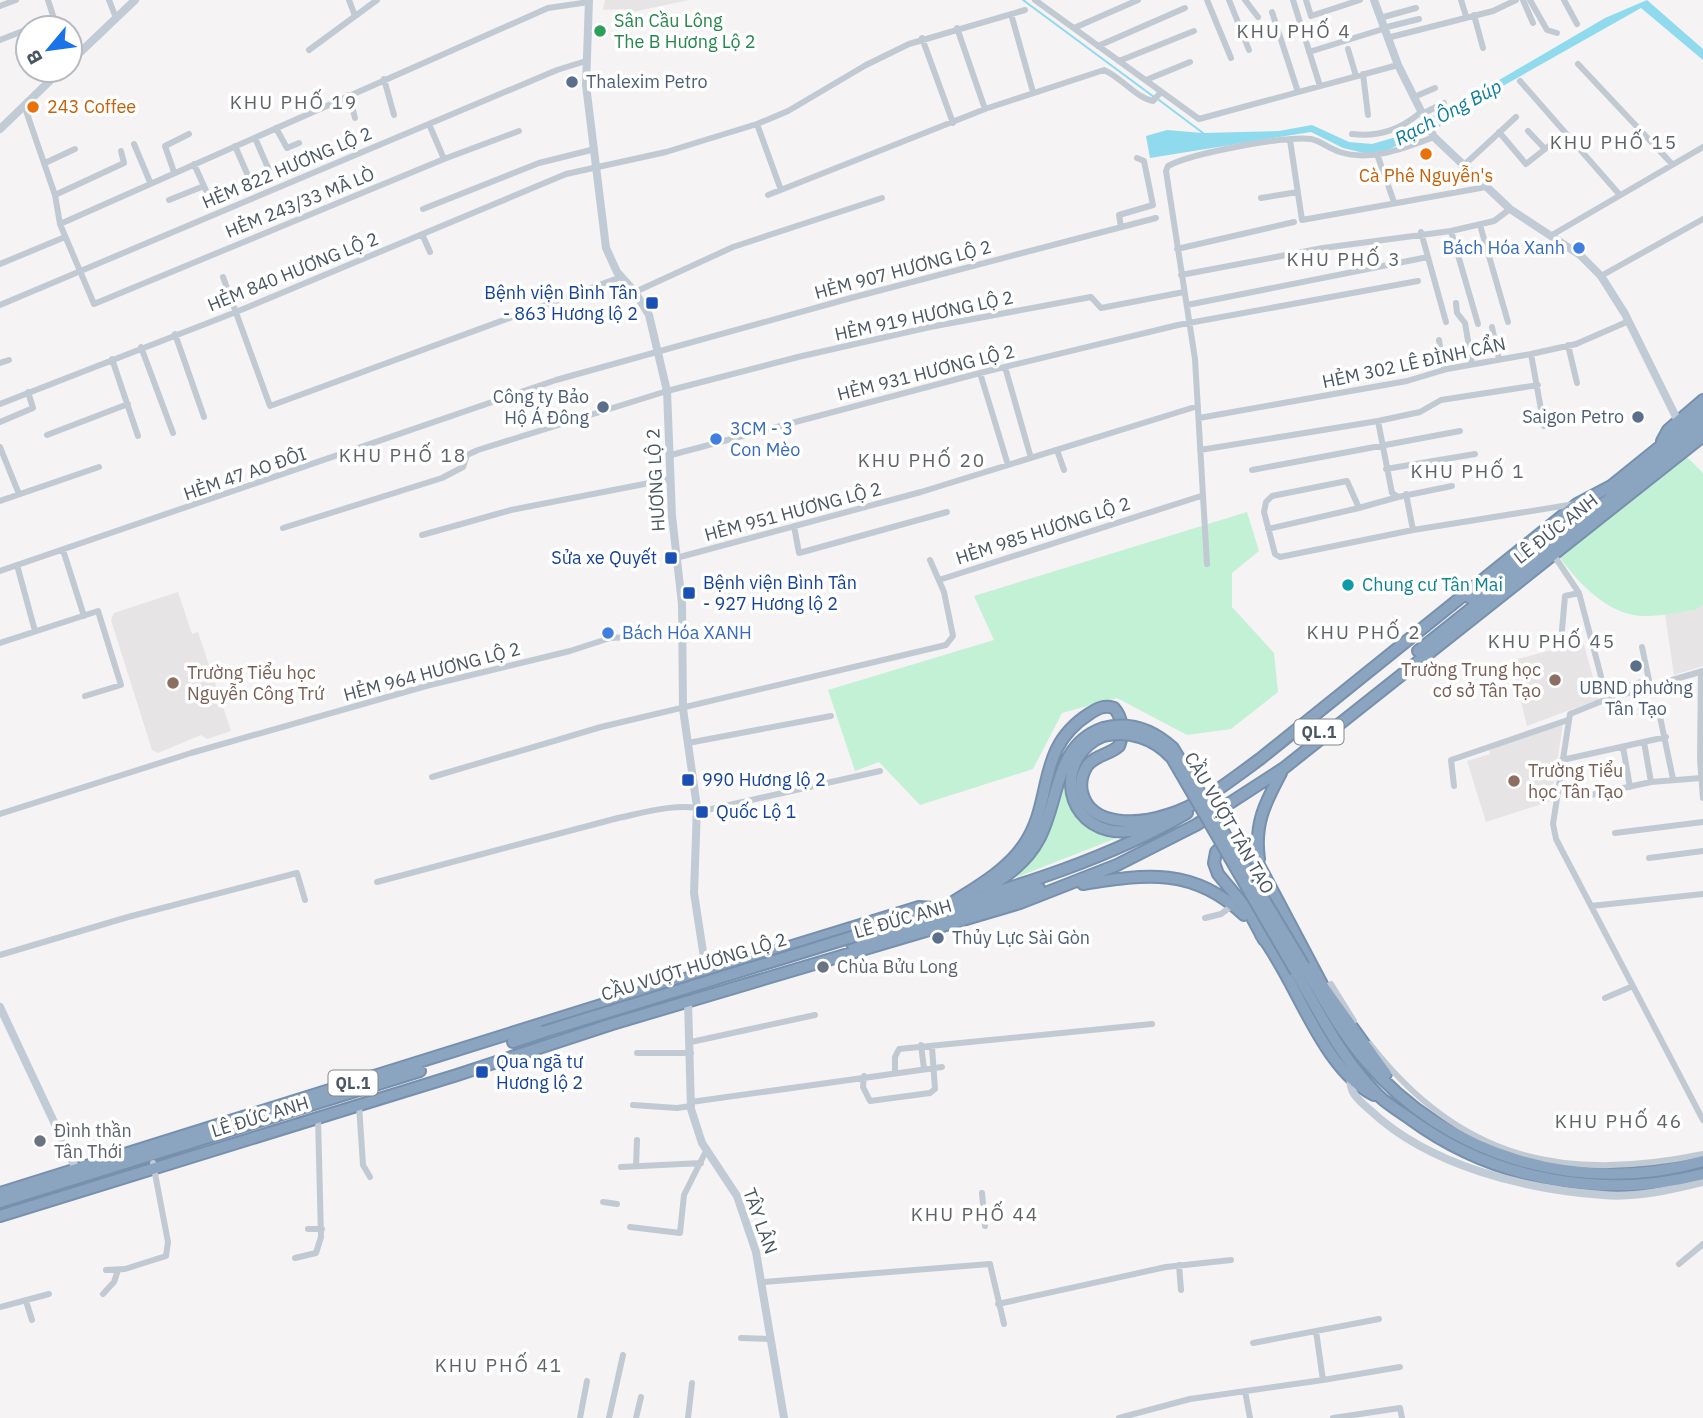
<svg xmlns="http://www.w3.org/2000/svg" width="1703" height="1418" font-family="'IBM Plex Sans',sans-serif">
<rect width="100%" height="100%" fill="#f5f3f3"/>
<path fill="#e6e4e5" d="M605,0h84l-57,12 -9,-3 -20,1z
M178,592l14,42 6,-2 33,99 -24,8 -6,-4 -43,18 -6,-3 -41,-130 3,-7z
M1703,605v61l-29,9 -9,-61 31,-4z
M1583,641l16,58 -72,27 -16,-65z
M1563,724l-12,77 -65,21 -19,-61 23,-7 -1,-5z"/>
<path fill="#c3f1d5" d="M1685,455l18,18v132l-7,5c-16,2 -33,6 -50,6 -37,1 -69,-34 -88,-61z
M1247,512l12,39 -27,22v34l42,46 4,39 -47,37 -44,6 -70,-37 -55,15 -29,56 -113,36 -41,-43 -24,9 -27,-81 166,-50 -20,-44z
M1074,756l4,58 44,22 -110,43 28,-32z"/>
<path fill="#90daee" d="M1647,0l56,49v11l-62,-52 -179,101 -26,20 -51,22 -21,2 -21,-5 -32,-16 -161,26 -4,-22 21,-6 36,3 76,-2 33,-6 37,17 23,2 41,-12 24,-19 45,-23 123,-72z"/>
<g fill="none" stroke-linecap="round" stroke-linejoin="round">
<path stroke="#90daee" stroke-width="2" d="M1023,0l131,97
M1159,100l44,33"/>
<g stroke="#7690ad" stroke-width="14">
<path id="highway" d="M1662,441l6,-11 35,-30
M1610,487l93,-75
M1470,598l64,-51
M1418,651l285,-227
M1103,736c-44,18 -43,82 5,94 16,4 34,-1 49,-4
M1259,859c-5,-35 6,-56 22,-86
M1083,884c63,-10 111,-17 161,31
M984,890c22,-13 43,-28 55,-51 21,-39 15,-94 64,-111
M947,906c26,-17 58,-34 76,-60 32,-45 11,-97 66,-132 9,-6 15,-9 25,-6 9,10 10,26 5,38 -10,9 -24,9 -32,20 -5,8 -7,17 -5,26 8,36 58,32 85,23 34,-10 64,-35 93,-56l317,-255 38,-20
M875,929c106,-33 216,-60 312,-116
M1261,935c36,46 60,133 113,160
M1264,940l-16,-30 -30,-36 -4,-11 2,-11 9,-9 12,-3 14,10 73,138 62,86
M852,944l187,-56
M1304,966c19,32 37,66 61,94 82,98 216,136 338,101
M1296,972c24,42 47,89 83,124 8,8 20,15 30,22 84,62 193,82 294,56
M513,1042l30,-10
M0,1193c307,-95 612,-193 919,-286l14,1
M0,1202l420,-131
M0,1216l457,-141 155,-51 408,-121 97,-38 79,-40 88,-57 419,-332"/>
</g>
<path stroke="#c1cad2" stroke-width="6" d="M48,0l9,28
M109,0l7,18
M349,0l6,16
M1035,0l164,119 199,-54
M1207,0l24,58
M1229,0l20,50
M1245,0l13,17
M1293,0l27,86
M1306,0l5,16 49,-16
M1461,0l5,16
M1523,0l10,23
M1530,0l17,30 10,3
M1564,0l13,24
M0,6l16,-6
M1272,12l26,80
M1011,14l22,78
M1474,15l9,33
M1380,18l36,-10
M31,28l23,-9
M957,28l28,81
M1074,28l64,-28
M1383,28l36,-9
M922,38l31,85
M1387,38l106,-27 23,-11
M0,40l28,-11
M1098,46l87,-38
M1348,49l8,27
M309,50l68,-50
M1309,52l74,-23
M1119,61l75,-30
M1578,64l94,100
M1363,74l5,41
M384,79l10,36
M1146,80l44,-18
M1520,81l99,113
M349,95l6,23
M1414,97l21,-9
M24,105l31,90 5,29 34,80 350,-145 75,-28
M1422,114l22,-11
M429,124l15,35
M757,124l24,66
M276,128l11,20 12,-5
M1528,131l17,18
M1499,132l27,32 38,-30
M1352,134c27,3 48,-4 69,-22
M255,138l14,32
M1290,140l12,80 184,-33
M134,144l16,38
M235,146l14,32
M1377,154l17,48
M45,163l30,-14
M194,164l14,31
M1462,167l54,-50
M174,172l-9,-26 24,-12
M55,195l69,-32 -3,-12
M768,195l217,-86 119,-39c18,8 31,27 49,31l8,-9
M1261,198l37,-6
M169,200l35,-14
M423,209l116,-46 56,-14
M60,224l488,-216 41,-6
M1480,225l28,97
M1121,227l-2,-12 34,-10 -9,-44 -7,-3
M1451,231l27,93
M1421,232l25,90
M422,234l8,18
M1552,235l151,-88
M1177,249l117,-27
M0,264l65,-27
M1181,275l142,-27 128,-17 43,-10 16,-12
M1601,276l102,-57
M223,277l47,129 351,-129
M635,292l98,-45 149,-49
M1456,303l1,10 8,10 7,41
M0,305l557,-235 29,-9
M1187,305l241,-48
M1492,327l7,33
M175,334l29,83
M1439,340l5,30
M1568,345l9,38
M141,347l32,86
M1531,354l13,72
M112,359l26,77
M0,363l9,-3
M1005,367l26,91
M980,373l28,92
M0,404l236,-92 330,-138 100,-22 91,-28 31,-13 78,-46 43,-21 116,-34
M1199,418l208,-37 40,-12 84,-15 45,-10 53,-23
M1378,421l14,72 6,4 54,-11
M0,422l33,-14 -5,-16
M47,435l81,-31
M0,447l19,47
M1057,450l7,20
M1200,450l178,-29 42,-9 21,-12 97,-15
M671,455l309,-82 198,-48 240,-44
M1386,469l89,-15
M1252,470l208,-39
M1406,494l7,36
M1398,497l-39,11 -12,-27 -75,15 -6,6 -2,10 11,42 5,3 133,-27 162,-26
M0,501l99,-34
M794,526l5,27 148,-41
M283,528l159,-50 21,-11 4,-12 11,-5 189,-59 131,-34 132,-30 161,-30 10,11 83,-16
M1268,529l91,-21
M422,535l89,-25 159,-31
M63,550l21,66
M1553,554l26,39 28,106
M676,558l245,-66 277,-86
M1207,564l-12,-205 -29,-188 2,-5c24,-13 116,-30 143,-27 10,2 19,10 29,13 31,10 65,-4 94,-15
M17,565l18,66
M0,571l556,-191 295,-82 305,-80
M939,580l262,-84
M1562,630l3,-34 14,-3
M0,643l98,-32 23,74 -36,11
M1703,671l-96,28 -37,15 -17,110 3,15 147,281
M1701,672l-1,87 3,39
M1628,693l-1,-7 22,-6 -7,-33
M1659,712l14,67
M1644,742l7,40
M688,743l143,-27
M1623,747l7,40
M1562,760l104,-23
M432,777l169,-50 345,-82 7,-9 -9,-44 -14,-32
M1454,786l-3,-26 117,-40
M1591,795l60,-13 50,-4
M0,814l191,-61 235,-67 144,-35 40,-13 73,-4
M1615,833l88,-11
M1649,858l54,-7
M377,882l241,-64c28,-6 61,-16 89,-8l173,-39
M1591,906l112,-12
M1205,918l16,-4 12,-9
M0,955l128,-38 169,-44 8,27
M1324,988l7,-4 23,37
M1605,998l28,-12
M691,1042l124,-27
M1370,1044c90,116 194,139 333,110
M921,1045l3,24
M637,1053h54
M895,1073v-16l4,-8 253,-25
M864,1076l-1,11 7,14 60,-8 5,-4 -3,-42
M691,1102l251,-35
M359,1105l4,60 7,12
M633,1105l44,3 14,-2
M636,1166l1,-26
M621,1167l80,-4
M982,1193l3,33
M603,1202l14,2
M630,1227l50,6 4,-38 22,-44
M308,1229h14
M295,1258l21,-5 5,-16 -3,-119
M1679,1264l24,-20
M1179,1265l2,25
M106,1270l19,-1 41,-13 2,-14 -15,-79
M764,1282l226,-18 14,60
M103,1294l11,-12 4,-12
M26,1301l6,19
M998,1304l168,-37 65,-7
M0,1307l49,-13
M1316,1331l7,49 77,-13
M741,1338l29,1
M1253,1343l126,-24
M1245,1391l5,27
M580,1418l7,-37
M609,1418l14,-63
M636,1418l5,-21
M688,1418l4,-35
M1119,1418l71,-19 133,-19
M1333,1418l67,-10 2,10"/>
<path stroke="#c1cbd6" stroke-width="8" d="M589,0l-3,85 20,163 11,24 18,20 14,23 18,76 5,125 10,88 1,105 14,98 -3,86 12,78
M1374,0l24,65 36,72 76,72 70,46 21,21 24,38 53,107
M70,62l65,-62
M0,129l61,-59
M688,1001l3,108 11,34 35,53 19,56 28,166
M0,1007l77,164
M1351,1077c-3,16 9,24 20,34 59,55 153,78 232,84 33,3 68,-5 100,-13"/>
<use href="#highway" stroke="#8ba5c1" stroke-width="10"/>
<g stroke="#7690ad" stroke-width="14" stroke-linecap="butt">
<path id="highway-bridge" d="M1103,728c26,-7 50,2 70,20l131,218
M1103,736c26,-6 51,2 69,22l124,214
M543,1032l312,-96"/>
</g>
<use href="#highway-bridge" stroke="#8ba5c1" stroke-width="10"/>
</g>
<circle fill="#2e9e5b" stroke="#fff" stroke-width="2.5" cx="600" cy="31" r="7"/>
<g fill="#5c6f8a" stroke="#fff" stroke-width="2.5">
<circle cx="572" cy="82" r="7"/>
<circle cx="603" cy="407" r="7"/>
<circle cx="1638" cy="417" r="7"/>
<circle cx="1636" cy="666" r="7"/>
<circle cx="938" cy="938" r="7"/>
</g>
<g fill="#e8710a" stroke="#fff" stroke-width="2.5">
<circle cx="33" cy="107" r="7"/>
<circle cx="1426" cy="154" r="7"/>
</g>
<g fill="#3f7fe0" stroke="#fff" stroke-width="2.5">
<circle cx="1579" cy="248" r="7"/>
<circle cx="716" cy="439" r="7"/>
<circle cx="608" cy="633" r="7"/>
</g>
<g fill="#1a4fb4" stroke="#fff" stroke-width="2.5">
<rect x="645" y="296" width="14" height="14" rx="3.5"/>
<rect x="664" y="551" width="14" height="14" rx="3.5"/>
<rect x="682" y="586" width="14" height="14" rx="3.5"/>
<rect x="681" y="773" width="14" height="14" rx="3.5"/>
<rect x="695" y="805" width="14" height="14" rx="3.5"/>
<rect x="475" y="1065" width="14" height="14" rx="3.5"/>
</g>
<circle fill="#0f9aa8" stroke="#fff" stroke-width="2.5" cx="1348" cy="585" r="7"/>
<g fill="#8d6e63" stroke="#fff" stroke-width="2.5">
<circle cx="1555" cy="680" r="7"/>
<circle cx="173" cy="683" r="7"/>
<circle cx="1514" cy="781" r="7"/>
</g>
<g fill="#6b7280" stroke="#fff" stroke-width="2.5">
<circle cx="823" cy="967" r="7"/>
<circle cx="40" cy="1141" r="7"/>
</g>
<g text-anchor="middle" stroke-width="7" stroke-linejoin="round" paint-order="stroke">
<g fill="#fff" stroke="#808990" stroke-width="2">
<rect x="1294.5" y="719.5" width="49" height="25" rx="5"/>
<rect x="328.5" y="1070.5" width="49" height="25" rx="5"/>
</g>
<g font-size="16" font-weight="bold" fill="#4a5661">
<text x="1319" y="738">QL.1</text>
<text x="353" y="1089">QL.1</text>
</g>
<g font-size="18" fill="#27864d" stroke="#fff" text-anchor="start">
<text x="614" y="27">Sân Cầu Lông<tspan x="614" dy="21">The B Hương Lộ 2</tspan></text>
</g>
<g font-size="18" fill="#4e5e75" stroke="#fff" text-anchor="start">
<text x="586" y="88">Thalexim Petro</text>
<text x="589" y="403" text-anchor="end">Công ty Bảo<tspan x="589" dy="21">Hộ Á Đông</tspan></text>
<text x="1624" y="423" text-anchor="end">Saigon Petro</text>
<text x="1636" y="694" text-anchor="middle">UBND phường<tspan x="1636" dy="21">Tân Tạo</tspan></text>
<text x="952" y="944">Thủy Lực Sài Gòn</text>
</g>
<g font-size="18" fill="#c56008" stroke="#fff" text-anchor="start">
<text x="47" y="113">243 Coffee</text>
<text x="1426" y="182" text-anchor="middle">Cà Phê Nguyễn's</text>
</g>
<g font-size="18" fill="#4a5661" stroke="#fff">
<text transform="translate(287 168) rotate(-23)" y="6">HẺM 822 HƯƠNG LỘ 2</text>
<text transform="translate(300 203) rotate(-22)" y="6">HẺM 243/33 MÃ LÒ</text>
<text transform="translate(903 270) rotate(-15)" y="6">HẺM 907 HƯƠNG LỘ 2</text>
<text transform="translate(293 272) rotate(-22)" y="6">HẺM 840 HƯƠNG LỘ 2</text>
<text transform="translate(924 316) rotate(-12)" y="6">HẺM 919 HƯƠNG LỘ 2</text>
<text transform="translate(1414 363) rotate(-12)" y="6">HẺM 302 LÊ ĐÌNH CẨN</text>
<text transform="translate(926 373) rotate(-14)" y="6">HẺM 931 HƯƠNG LỘ 2</text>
<text transform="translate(245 474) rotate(-19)" y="6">HẺM 47 AO ĐÔI</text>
<text transform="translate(656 480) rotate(-93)" y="6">HƯƠNG LỘ 2</text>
<text transform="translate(793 512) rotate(-15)" y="6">HẺM 951 HƯƠNG LỘ 2</text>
<text transform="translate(1556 529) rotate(-38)" y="6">LÊ ĐỨC ANH</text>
<text transform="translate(1043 531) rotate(-18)" y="6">HẺM 985 HƯƠNG LỘ 2</text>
<text transform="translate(432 672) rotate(-15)" y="6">HẺM 964 HƯƠNG LỘ 2</text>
<text transform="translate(1229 823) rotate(60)" y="6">CẦU VƯỢT TÂN TẠO</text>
<text transform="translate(903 919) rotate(-16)" y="6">LÊ ĐỨC ANH</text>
<text transform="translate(694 967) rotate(-17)" y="6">CẦU VƯỢT HƯƠNG LỘ 2</text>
<text transform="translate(260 1117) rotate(-17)" y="6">LÊ ĐỨC ANH</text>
<text transform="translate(760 1221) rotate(70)" y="6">TÂY LÂN</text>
</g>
<g font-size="18" fill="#366cbe" stroke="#fff" text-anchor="start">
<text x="1565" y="254" text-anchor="end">Bách Hóa Xanh</text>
<text x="730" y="435">3CM - 3<tspan x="730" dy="21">Con Mèo</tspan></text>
<text x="622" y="639">Bách Hóa XANH</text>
</g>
<g font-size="18" fill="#164399" stroke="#fff" text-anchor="start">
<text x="638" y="299" text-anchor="end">Bệnh viện Bình Tân<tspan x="638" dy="21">- 863 Hương lộ 2</tspan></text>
<text x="657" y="564" text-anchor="end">Sửa xe Quyết</text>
<text x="703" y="589">Bệnh viện Bình Tân<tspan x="703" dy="21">- 927 Hương lộ 2</tspan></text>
<text x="702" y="786">990 Hương lộ 2</text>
<text x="716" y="818">Quốc Lộ 1</text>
<text x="496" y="1068">Qua ngã tư<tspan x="496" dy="21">Hương lộ 2</tspan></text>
</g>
<g font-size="18" fill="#0d838f" stroke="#fff" text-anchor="start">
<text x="1362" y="591">Chung cư Tân Mai</text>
</g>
<g font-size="18" fill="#785e54" stroke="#fff" text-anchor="start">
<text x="1541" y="676" text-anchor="end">Trường Trung học<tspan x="1541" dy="21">cơ sở Tân Tạo</tspan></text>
<text x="187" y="679">Trường Tiểu học<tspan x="187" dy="21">Nguyễn Công Trứ</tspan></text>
<text x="1528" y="777">Trường Tiểu<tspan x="1528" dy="21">học Tân Tạo</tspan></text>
</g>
<g font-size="18" fill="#5b616d" stroke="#fff" text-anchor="start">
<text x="837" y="973">Chùa Bửu Long</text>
<text x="54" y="1137">Đình thần<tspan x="54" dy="21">Tân Thới</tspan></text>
</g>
<g font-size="19" letter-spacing="2" fill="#5f6368" stroke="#fff">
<text x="1294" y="38">KHU PHỐ 4</text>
<text x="294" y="109">KHU PHỐ 19</text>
<text x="1614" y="149">KHU PHỐ 15</text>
<text x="1344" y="266">KHU PHỐ 3</text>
<text x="403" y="462">KHU PHỐ 18</text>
<text x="922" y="467">KHU PHỐ 20</text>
<text x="1468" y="478">KHU PHỐ 1</text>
<text x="1364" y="639">KHU PHỐ 2</text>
<text x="1552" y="648">KHU PHỐ 45</text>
<text x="1619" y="1128">KHU PHỐ 46</text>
<text x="975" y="1221">KHU PHỐ 44</text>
<text x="499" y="1372">KHU PHỐ 41</text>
</g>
<g font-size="19" font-style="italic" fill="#0c7c9b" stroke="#fff">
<text transform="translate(1448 112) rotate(-28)" y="7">Rạch Ông Búp</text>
</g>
</g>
<g transform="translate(49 49) rotate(241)"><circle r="33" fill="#ffffff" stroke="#b7bbc0" stroke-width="2"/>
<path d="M0-5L12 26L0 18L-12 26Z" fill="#1a73e8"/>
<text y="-10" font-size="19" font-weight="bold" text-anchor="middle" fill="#4a5661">B</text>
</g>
</svg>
